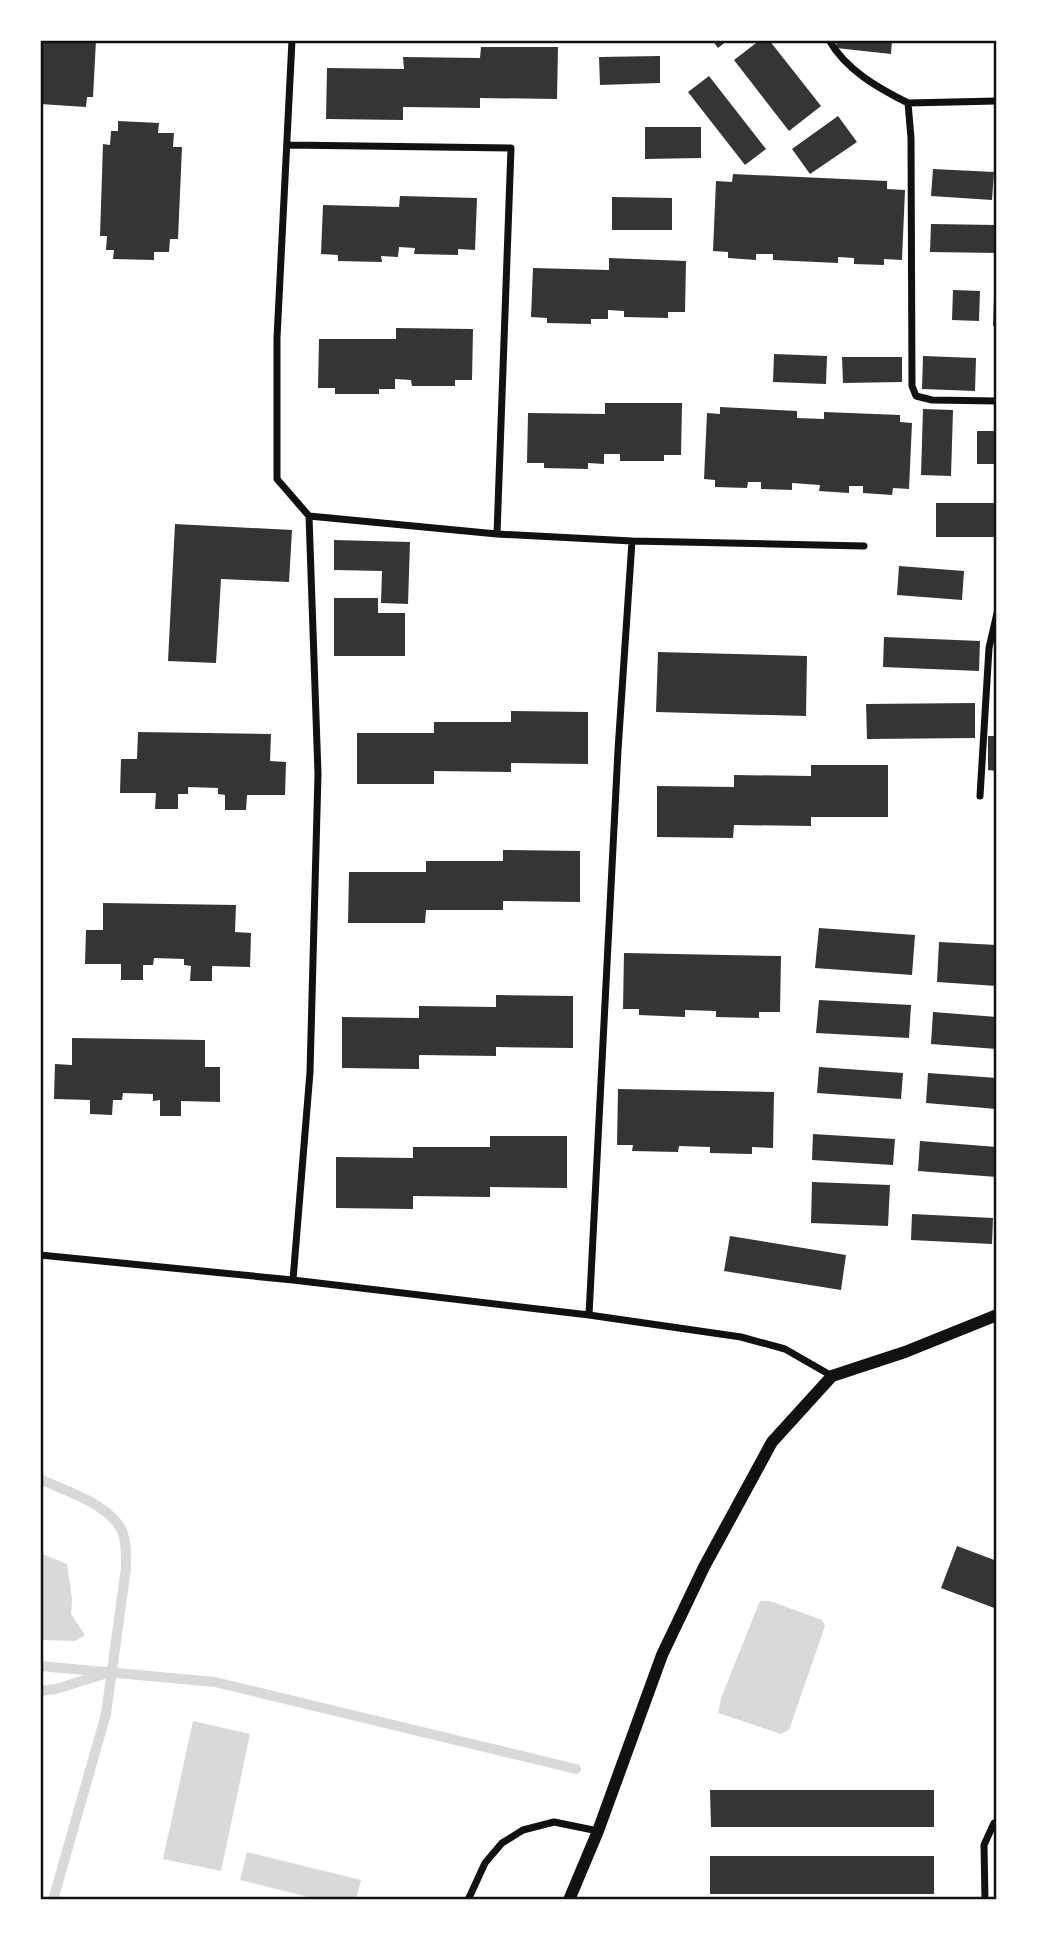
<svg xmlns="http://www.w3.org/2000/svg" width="1037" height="1940" font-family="Signika,sans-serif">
<rect width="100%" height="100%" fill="#fff"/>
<path fill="#d9d9d9" d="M40,1553l27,11 5,35 -1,15 14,21 -10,6 -35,-1z
M760,1601h10l52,19 3,6 -36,104 -8,4 -63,-21 3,-15z
M193,1721l57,13 -29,137 -58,-12z
M247,1852l114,28 -5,20h-36l-80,-20z"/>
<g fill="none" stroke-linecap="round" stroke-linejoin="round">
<path stroke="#d9d9d9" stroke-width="10" d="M40,1479c26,12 60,22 78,45 9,12 8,30 8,44l-20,146 -53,186
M40,1666l175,16 361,87
M40,1691l16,-2 48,-15"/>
</g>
<path fill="#353535" d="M40,40h56l-3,57h-6l-1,10 -46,-3z
M712,40h16l-10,8z
M760,40h9l52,66 -32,25 -55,-71z
M837,40h55l-1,14 -55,-6z
M481,47h77l-1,52 -77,-1v10l-77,-1v13l-77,-1 1,-51 77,1 -1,-12 77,1z
M660,56v27l-60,2 -1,-28z
M709,76l57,73 -21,16 -57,-73z
M838,116l19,26 -47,32 -18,-25z
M118,121l41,2 -1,10h16l-1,14h9l-4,92h-8l-1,13h-15v8l-41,-1 1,-9h-8l1,-14h-7l3,-92 7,1 1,-14h7z
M645,127h56v31l-56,1z
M933,169l61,3 -2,28 -61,-4z
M733,174l154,7v8l18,1 -3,70 -18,-1v6l-30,-1v-6l-16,-1v6l-65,-3v-6h-17v6l-28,-2v-6l-15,-1 3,-70 16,1z
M400,196l77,2 -2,52 -17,-1v6l-44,-1 1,-6 -16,-1 -1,10 -17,-1 1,6 -44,-1v-6l-17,-1 2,-49 76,2z
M612,197l60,1v32h-60z
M931,224l66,1v28l-67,-1z
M609,258l77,3 -1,51h-17v6l-44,-1v-6l-16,-1v9h-17v5l-44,-1v-5l-16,-1 2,-49 76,2z
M953,290l27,1 -1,30 -27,-1z
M994,297h3v29h-4z
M396,328l77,1 -1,51h-17v6h-43l-1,-6 -16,-1v10h-16v5h-44v-6h-17l1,-49h77z
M774,354l53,2 -1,28 -53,-2z
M923,356l53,2 -1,33 -53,-2z
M842,357h60v25l-59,1z
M605,403h77l-1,52h-17v6h-44v-7h-16v10l-16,-1v6l-44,-1v-5h-17l1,-50 77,1z
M720,407l77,4v7l27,1v-7l76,3v7l12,1 -3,66 -16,-1 -1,7 -29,-2v-7h-14v7l-30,-2 1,-6 -28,-2v7l-31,-1v-7h-13l-1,6 -32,-1v-7l-11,-1 3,-66 13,1z
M923,409l30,1 -2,66 -30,-1z
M977,431h20v33h-20z
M936,503h61v34h-61z
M175,524l117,6 -3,52 -68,-3 -5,84 -48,-2z
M334,540l76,2 -2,62 -27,-1 1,-32 -48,-1z
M899,566l65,5 -2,29 -65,-5z
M334,598h44v15h27v43h-71z
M884,637l96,4 -1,30 -96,-4z
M658,652l149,4 -1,60 -150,-4z
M975,703v35l-108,1 -1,-35z
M511,711l77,1v52l-77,-1v9l-77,-1v13h-77v-51h77v-11h77z
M138,732l133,2 -1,27 16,1 -1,33h-38l-1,15h-21v-15l-7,-1v-6l-30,-1v7h-10v15h-23l1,-16h-36l1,-34h16z
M988,736h9v35l-9,-1z
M811,765h77v52h-77v9l-77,-1 -1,13 -76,-1v-51l77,1v-12l77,1z
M503,850l77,1v51l-77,-1v9h-77l-1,13h-77l1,-51h77v-11h77z
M103,903l133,2 -1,27 16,1 -1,34 -38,-1v15h-22l1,-15 -7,-1v-6l-30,-1 -1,7h-10v15h-22v-16h-36l1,-34h17z
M819,928l96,7 -3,40 -97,-7z
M939,942l58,3v41l-60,-4z
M624,953l157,3 -1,56h-21v6l-43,-1v-6l-31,-1v7l-46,-2v-6h-16z
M496,995l77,1v52l-77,-1v9l-77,-1v14l-77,-1v-51l77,1v-12l77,1z
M819,1000l92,5 -2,33 -93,-5z
M933,1012l64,5v32l-66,-5z
M72,1038l133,2v27h15v35l-39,-1v15h-21v-16l-7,1v-7l-30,-1 -1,7h-9l-1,15 -22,-1v-14l-36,-1 1,-35 17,1z
M819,1067l84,6 -2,26 -84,-6z
M928,1073l69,5v31l-71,-6z
M618,1089l156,3 -1,56 -21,-1v7l-42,-1v-6l-31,-1 -1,6 -46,-1 1,-6h-16z
M813,1134l82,5 -2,26 -81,-5z
M490,1136h77v52l-77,-1v10l-77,-1v13l-77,-1v-51l77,1v-11h77z
M920,1141l77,6v30l-79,-6z
M812,1182l78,3 -2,41 -77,-3z
M912,1214l81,4 -1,26 -81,-4z
M730,1236l116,19 -5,35 -117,-19z
M957,1546l40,15v48l-56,-21z
M710,1790h224v37h-223z
M710,1856h224v38h-224z"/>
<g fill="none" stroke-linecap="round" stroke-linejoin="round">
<path stroke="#111" stroke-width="7" d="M292,40l-15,298v141l32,37 188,18 135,7 -14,209 -29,565
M829,40c17,30 49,48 79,63
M997,101l-89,2 3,35 1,248 4,10 16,4 65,1
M288,145l223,3 -14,386
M632,541l232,5
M980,796l9,-148 8,-35
M40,1255l253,25 296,35 152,22 44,12 47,27
M293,1280l17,-208 8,-298 -9,-258
M468,1900l17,-37 17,-20 21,-13 31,-8 44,9
M985,1900l-1,-55 10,-22 3,-1"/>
<path stroke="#111" stroke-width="12" d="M569,1900l29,-69 64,-176 42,-88 68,-125 60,-66 73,-24 92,-37"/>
</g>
<rect width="1037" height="1940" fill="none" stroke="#ffffff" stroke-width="84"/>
<rect x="42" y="42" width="953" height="1856" fill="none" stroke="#111" stroke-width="2.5"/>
</svg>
